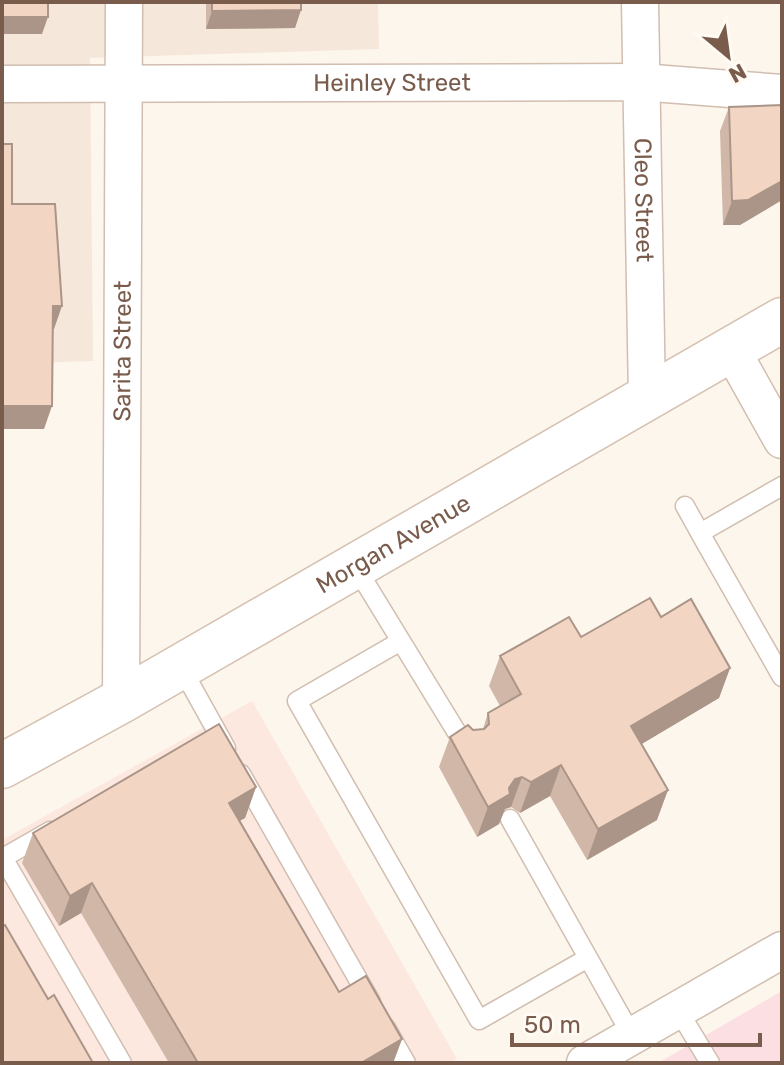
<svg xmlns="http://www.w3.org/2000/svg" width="784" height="1065" font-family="Rubik,sans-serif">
<rect width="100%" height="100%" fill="#fdf6ec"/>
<path fill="#f5e8da" d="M2,2h376l1,47 -289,9 3,303 -91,3z"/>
<path fill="#fde8e0" d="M252,701l205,358 -7,4h-448v-223z"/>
<path fill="#fbdfe3" d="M782,991v72h-124z"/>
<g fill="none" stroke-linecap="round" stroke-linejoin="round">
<g stroke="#d1beb0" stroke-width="21">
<path id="service" d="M782,486l-82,47 82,144
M685,506l15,27
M355,566l112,183
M401,641l-104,60 182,319 109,-62
M181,667l45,81
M241,774l130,228
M510,819l122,217
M2,856l120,207
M3,858l47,-27
M678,1010l32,53
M386,1028l20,35"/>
</g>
<g stroke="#d1beb0" stroke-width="39">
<g id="minor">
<path id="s1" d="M640,2l7,397"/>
<path id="s2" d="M2,84l638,-2 142,11"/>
<path d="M731,349l51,91"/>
<path id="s3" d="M121,701l3,-699"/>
<path d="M585,1063l197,-113"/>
</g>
</g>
<g stroke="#d6c0b0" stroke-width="47">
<g id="secondary">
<path id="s4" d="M2,766l119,-65 661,-381"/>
</g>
</g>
<use href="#service" stroke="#fff" stroke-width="18"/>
<use href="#minor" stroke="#fff" stroke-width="36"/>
<use href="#secondary" stroke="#fff" stroke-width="44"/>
</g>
<path fill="#d1b7a8" d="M206,2h95l-6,26 -89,1z
M782,105v95l-42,25h-17l-3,-94 9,-24z
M661,617l69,51 -11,30 -78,46 16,76 -70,40 -37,-64 -30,17 -9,-6 -6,2 -6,15 -22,13 -38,-70 11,-30 33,-8 5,-16 12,-7 -11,-20 11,-30z
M256,787l-11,31 -5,2 99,172 63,47 -9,24h-224l-88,-150 -22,13 -37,-63 11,-30z"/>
<path fill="#aa9588" d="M301,10l-6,18 -89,1 6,-18z
M2,17h46l-6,17h-40z
M782,181v19l-42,25h-17l9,-24z
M53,306h9l-8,23h-10z
M2,406h50l-8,23h-42z
M730,668l-11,30 -99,59 11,-31z
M561,765l-11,31 -30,17 11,-31z
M522,777l-11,30 -6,2 -6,15 -22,13 11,-30 21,-19 6,-9z
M256,787l-11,31 -27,15 11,-30z
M668,790l-11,30 -70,40 11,-31z
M92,883l-11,30 -22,13 11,-30z
M402,1039l-9,24h-32z"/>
<path fill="#f3d5c3" stroke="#aa9588" stroke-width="2" d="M2,2h46v15h-46z
M212,2h89v8l-89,1z
M782,105v76l-34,19 -16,1 -3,-94z
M2,144h10v60h43l7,102h-9l-1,100h-50z
M650,598l11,19 30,-18 39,69 -99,58 37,64 -70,39 -37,-64 -30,17 -9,-5 -7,2 -6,9 1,6 -22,13 -38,-70 18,-12 5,5 11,-1 5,-5 -1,-11 33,-19 -21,-38 69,-39 12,20z
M219,724l37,63 -27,16 110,189 27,-16 36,63 -41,24h-163l-106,-180 -22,13 -37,-63z
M5,925l43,74 6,-4 39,68h-91v-136z"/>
<g text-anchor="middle" stroke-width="8" stroke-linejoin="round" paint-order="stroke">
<g font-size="24" fill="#7a5c4d" stroke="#fffaf3">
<text dy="8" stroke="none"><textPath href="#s2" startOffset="390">Heinley Street</textPath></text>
<text dy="8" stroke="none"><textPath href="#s1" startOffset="198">Cleo Street</textPath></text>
<text dy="8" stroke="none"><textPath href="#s3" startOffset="350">Sarita Street</textPath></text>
<text dy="8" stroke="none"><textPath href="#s4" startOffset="450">Morgan Avenue</textPath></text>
</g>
</g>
<rect width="784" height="1065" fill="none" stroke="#7a5c4d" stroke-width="8"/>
<g transform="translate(728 56) rotate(151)" stroke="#fffaf3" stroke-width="6" paint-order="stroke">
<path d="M0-6L14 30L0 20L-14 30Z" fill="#7a5c4d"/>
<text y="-12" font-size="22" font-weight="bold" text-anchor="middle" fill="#7a5c4d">N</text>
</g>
<path d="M512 1033v12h248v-12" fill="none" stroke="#7a5c4d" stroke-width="4"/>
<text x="524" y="1033" font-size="24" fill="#7a5c4d" stroke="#fffaf3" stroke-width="6" paint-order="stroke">50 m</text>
</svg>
